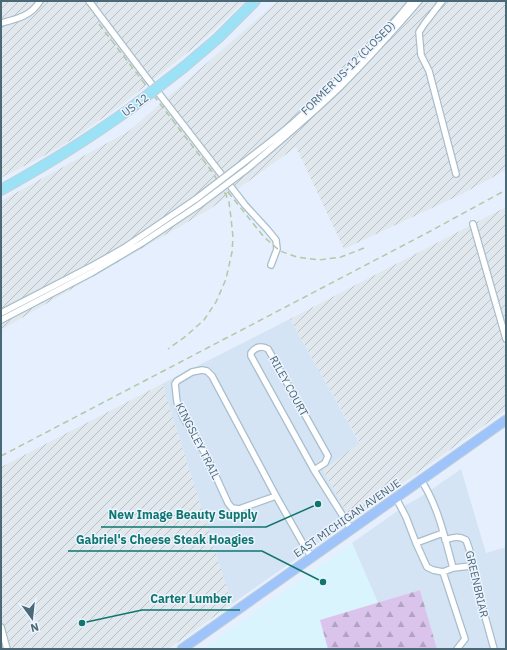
<svg xmlns="http://www.w3.org/2000/svg" width="507" height="650" font-family="'IBM Plex Sans',sans-serif">
<defs>
<pattern id="industrial-furrows" width="10" height="10" patternUnits="userSpaceOnUse"><rect width="10" height="10" fill="#e0e7ed"/><path d="M-1 1l2-2M0 10L10 0M9 11l2-2" fill="none" stroke="#b8bfc5"/></pattern>
<pattern id="forest-firs" width="22" height="20" patternUnits="userSpaceOnUse"><rect width="22" height="20" fill="#dac4eb"/><path d="M5 1l3.5 6h-7zM16 11l3.5 6h-7z" fill="#b3a3c3"/></pattern>
</defs>
<rect width="100%" height="100%" fill="#e6effd"/>
<path fill="#d4e4f4" d="M290,319l70,125 -37,26 28,50 -119,84 -70,-220z
M461,469l25,84 20,-6v102h-69l-17,-59 -42,13 -26,-60 54,-38 16,-9z"/>
<path fill="#daf4fd" d="M352,543l26,60 -58,17 8,29h-125z"/>
<path fill="url(#industrial-furrows)" d="M1,1h244l-43,40 -82,65 -49,34 -20,12 -50,26z
M278,1h228v169l-44,24 -118,55 -48,-102 -86,62 -209,121v-129l128,-70z
M506,207v120l-6,2 6,22v59l-155,110 -28,-50 37,-27 -70,-124z
M162,384l70,220 -64,45h-167v-182z"/>
<path fill="url(#forest-firs)" d="M420,590l17,59h-109l-8,-29z"/>
<g fill="none" stroke-linecap="round" stroke-linejoin="round">
<g stroke="#a9becc" stroke-width="8">
<path id="street" d="M89,1l58,77 98,127 22,24 9,11 1,9 -6,16
M442,1l-17,22 -6,9 2,23 8,16 27,103
M1,23c16,-4 30,-7 39,-22
M243,163c17,-13 34,-26 50,-40 43,-38 83,-78 119,-122
M247,169c32,-27 64,-54 94,-83 27,-27 53,-56 78,-85
M473,224l33,115
M1,313l93,-48 30,-17 72,-49
M1,320l92,-48 49,-29 57,-38
M202,370l5,1 5,5 64,120 -37,13 -7,-1 -4,-5 -22,-48 -23,-38 -6,-15 -2,-18 2,-3 15,-9z
M314,470l11,-7 3,-7 -60,-107c-6,-4 -13,-2 -17,4v3l63,114 37,59
M421,480c17,26 24,58 32,88
M276,496l30,53 6,8
M396,498l10,19 10,26 11,24 6,3 10,2 22,67 -8,10
M445,540c8,-3 14,-4 21,0 3,8 7,18 5,26l23,83
M416,543l27,-10
M443,572l10,-4 18,-2
M1,627l6,22"/>
</g>
<g stroke="#c5cfd3" stroke-width="11">
<path id="primary" d="M182,649l324,-229"/>
</g>
<g stroke="#c5cfd3" stroke-width="12">
<path id="highway" d="M184,67l34,-29 37,-37
M1,190c45,-25 89,-52 130,-82"/>
</g>
<use href="#street" stroke="#fff" stroke-width="5.5"/>
<use href="#primary" stroke="#9ec4fb" stroke-width="9"/>
<use href="#highway" stroke="#9ce2f7" stroke-width="10"/>
<path stroke="#b5c7a4" stroke-width="1.5" stroke-dasharray="6 4" stroke-linecap="butt" d="M99,24l114,149 13,22 3,7 2,16 2,19 -1,15 -6,27 -10,23 -12,18 -18,16 -18,13
M228,192l36,45 16,14 17,6 22,3 22,-3 23,-9
M1,456l424,-222 81,-44"/>
<g stroke="#a9becc" stroke-width="8" stroke-linecap="butt">
<path id="street-bridge" d="M196,199l47,-36
M199,205l48,-36"/>
</g>
<g stroke="#c5cfd3" stroke-width="12" stroke-linecap="butt">
<path id="highway-bridge" d="M131,108l53,-41"/>
</g>
<use href="#street-bridge" stroke="#fff" stroke-width="5.5"/>
<use href="#highway-bridge" stroke="#9ce2f7" stroke-width="10"/>
</g>
<g text-anchor="middle" stroke-width="3" stroke-linejoin="round" paint-order="stroke">
<g font-size="11" fill="#4a6876" stroke="#edf4ff">
<text transform="translate(348 68) rotate(-45)" y="4">FORMER US-12 (CLOSED)</text>
<text transform="translate(135 105) rotate(-37)" y="4">US 12</text>
<text transform="translate(289 386) rotate(61)" y="4">RILEY COURT</text>
<text transform="translate(198 441) rotate(63)" y="4">KINGSLEY TRAIL</text>
<text transform="translate(347 518) rotate(-35)" y="4">EAST MICHIGAN AVENUE</text>
<text transform="translate(477 584) rotate(77)" y="4">GREENBRIAR</text>
</g>
</g>
<path fill="none" stroke="#0f766e" stroke-width="1.5" d="M318 504L266 527H101M323 582L262 551H68M82 623L142 610H240"/>
<g fill="#0f766e" stroke="#edf4ff" stroke-width="1.5">
<circle cx="318" cy="504" r="4"/>
<circle cx="323" cy="582" r="4"/>
<circle cx="82" cy="623" r="4"/>
</g>
<g font-size="12" text-anchor="middle" font-weight="bold" fill="#0f766e" stroke="#edf4ff" stroke-width="3" stroke-linejoin="round" paint-order="stroke">
<text x="183" y="519">New Image Beauty Supply</text>
<text x="165" y="544">Gabriel's Cheese Steak Hoagies</text>
<text x="191" y="603">Carter Lumber</text>
</g>
<rect width="507" height="650" fill="none" stroke="#4a6876" stroke-width="4"/>
<g transform="translate(32 618) rotate(165)" stroke="#edf4ff" stroke-width="3" paint-order="stroke">
<path d="M0-3L7 15L0 10L-7 15Z" fill="#4a6876"/>
<text y="-6" font-size="11" font-weight="bold" text-anchor="middle" fill="#4a6876">N</text>
</g>
</svg>
